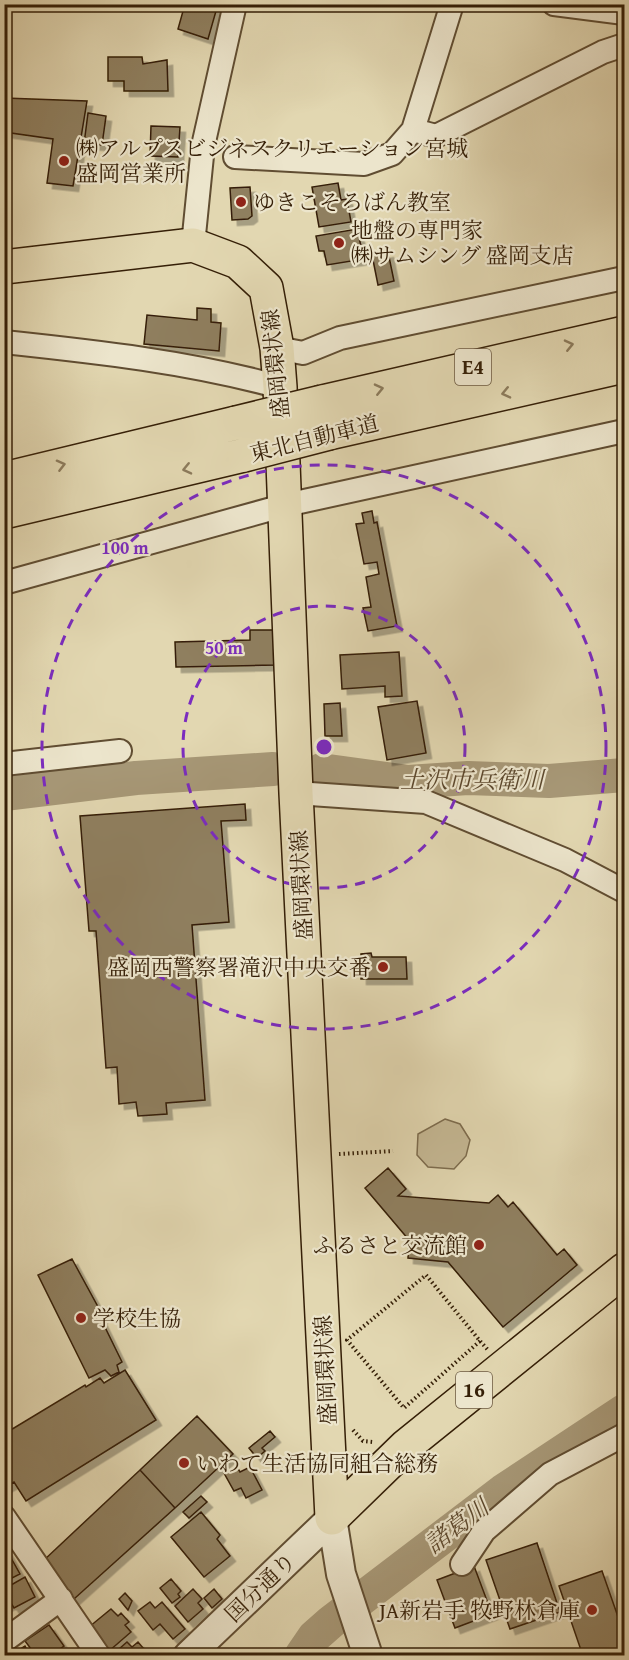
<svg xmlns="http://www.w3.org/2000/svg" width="629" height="1660" font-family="'Gentium Book Plus','Noto Serif JP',serif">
<defs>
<filter id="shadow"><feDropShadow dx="5.5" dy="5.5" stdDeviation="0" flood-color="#0004"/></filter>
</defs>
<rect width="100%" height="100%" fill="#e2d7b1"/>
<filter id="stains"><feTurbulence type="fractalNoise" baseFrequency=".00333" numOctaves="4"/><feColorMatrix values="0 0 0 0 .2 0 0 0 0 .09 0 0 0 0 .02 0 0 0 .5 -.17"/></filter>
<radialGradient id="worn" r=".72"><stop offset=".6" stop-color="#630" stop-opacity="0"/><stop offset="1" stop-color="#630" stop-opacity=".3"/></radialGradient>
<path fill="#c5b894" stroke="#7d6c4e" stroke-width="1.5" d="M445,1119l15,5 10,16 -4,16 -12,13 -26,-2 -11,-12 1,-21z"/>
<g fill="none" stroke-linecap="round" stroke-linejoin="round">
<path stroke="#a79877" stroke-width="34" d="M321,770l87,12 60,-4 81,3 75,-6
M4,794l132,-16 137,-9
M301,1656l13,-19 17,-15 172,-131 121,-80"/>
</g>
<path fill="#8f7f5f" stroke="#351f07" stroke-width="1.5" filter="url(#shadow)" d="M185,4h33l-10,35 -30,-10z
M108,57h34l1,7 24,-4 1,31h-44v-10h-16z
M4,98l83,3 -14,85 -26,-3 6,-44 -49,-7z
M88,113l18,3 -4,29 -18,-1z
M151,126l29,1 -2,30 -28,-1z
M338,183l3,17 6,-1 4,23 -32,5 -7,-40z
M250,187l2,29 -4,3 -16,1 -2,-32z
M357,229l7,30 -37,6 -3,-14h-5l-3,-15z
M388,252l6,29 -16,4 -6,-30z
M197,308l14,1v13l10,1 -2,28 -75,-7 3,-29 50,5z
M372,511l2,12 3,-1 20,104 -29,5 -5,-23 8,-1 -5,-30 13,-3 -2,-12 -13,2 -8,-40 8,-1 -2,-10z
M250,630h27l1,35 -102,2 -1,-25 75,-2z
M399,652l3,44 -17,1v-11l-43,3 -2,-34z
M417,701l9,52 -39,7 -9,-53z
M340,703l2,33h-17l-1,-32z
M245,804l1,16 -25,1 8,101 -37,3 13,175 -39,3 1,11 -29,2 -2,-14 -17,2 -2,-37 -11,1 -10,-137h-7l-9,-115z
M371,953l1,4h34l1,22h-46v-25z
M388,1168l18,21 -8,7 91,7 9,-8 10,12 5,-5 44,53 7,-6 13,16 -74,62 -55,-65 -40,-4 1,-18 -44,-52z
M72,1259l31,57 -2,3 21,43 -5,3 2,7 -8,4 -6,-6 -16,8 -51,-103z
M125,1370l31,50 -130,81 -12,-19 -9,5 -1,-53 81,-49 1,2 14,-9 4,5z
M197,1416l36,38 -58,54 -35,-38z
M270,1431l5,6 -13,11 3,3 -8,7 -8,-10z
M237,1467l3,5 10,-5 12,23 -16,8 -5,-10 -7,3 -10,-18z
M140,1470l35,38 -101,91 -31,-38z
M201,1496l6,6 -18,16 -6,-6z
M201,1512l19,23 -3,4 13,17 -26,21 -33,-40z
M537,1543l23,69 -50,17 -24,-69z
M6,1549l14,25 -16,8v-32z
M474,1566l18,48 -37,14 -18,-48z
M602,1571l22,63v22h-41l-24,-70z
M25,1577l10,20 -21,11 -3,-5 -7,4v-18z
M171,1579l10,12 -3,3 2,3 -8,6 -12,-15z
M193,1589l9,10 -4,4 5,6 -15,13 -13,-16z
M214,1589l8,10 -10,9 -8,-10z
M125,1593l7,8 -4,9 -9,-11z
M150,1602l5,6 7,-6 23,27 -12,10 -13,-15 -7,6 -15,-19z
M111,1609l7,7 3,-3 8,9 -4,3 6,7 -22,19 -20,-24z
M49,1625l15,21 -14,10h-8l-3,-6 -5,3 -9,-12z
M127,1642l5,5 6,-5 12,14h-39z
M25,1646l5,10h-21z"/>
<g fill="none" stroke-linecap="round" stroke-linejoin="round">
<g stroke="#604d32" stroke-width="26">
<path id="minor" d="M554,4l70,9
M413,130l23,6 167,-84 21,-7
M235,157l129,7 28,-10 21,-24 39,-126
M193,245l10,-99 32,-142
M4,342c94,10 185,20 276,45
M277,348l26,5 37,-15 284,-60
M4,583l282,-78 338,-74
M4,764l116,-13
M296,793l130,9 139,58 59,31
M4,1517l95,139
M462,1564l22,-33 66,-57 74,-39
M4,1641l57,-42"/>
</g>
<g stroke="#604d32" stroke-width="32">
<path id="tertiary" d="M332,1518l9,56 27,82
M188,1656l144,-138"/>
</g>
<g stroke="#351f07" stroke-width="36">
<path id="primary" d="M4,267l189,-22 45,17 28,26 11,60 3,39 16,406 36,725
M332,1518l74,-72 218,-176"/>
</g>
<g stroke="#351f07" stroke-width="36">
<path id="motorway" d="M322,402l302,-69
M329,433l295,-67
M4,479l232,-56
M4,512l240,-57"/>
</g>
<path stroke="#351f07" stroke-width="4" stroke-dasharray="1.5 3" stroke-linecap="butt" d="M339,1154l54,-3
M480,1341l-76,67 -57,-68 79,-65 54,66 8,9
M353,1430l10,11 10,1"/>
<use href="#minor" stroke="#ece5cc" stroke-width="22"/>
<use href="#tertiary" stroke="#ece5cc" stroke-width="28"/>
<use href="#primary" stroke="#e2d7b1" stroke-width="33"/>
<use href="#motorway" stroke="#e2d7b1" stroke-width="33"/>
<g stroke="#351f07" stroke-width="36" stroke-linecap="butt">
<path id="motorway-bridge" d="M236,423l86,-21
M244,455l85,-22"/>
</g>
<use href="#motorway-bridge" stroke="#e2d7b1" stroke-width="33"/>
</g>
<defs><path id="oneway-chevron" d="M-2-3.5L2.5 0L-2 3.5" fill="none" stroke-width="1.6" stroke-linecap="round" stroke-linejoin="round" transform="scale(1.5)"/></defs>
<g stroke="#8c7b5c">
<use href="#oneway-chevron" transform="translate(569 345) rotate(-13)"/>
<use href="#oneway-chevron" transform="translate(379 389) rotate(-13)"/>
<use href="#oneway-chevron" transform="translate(506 393) rotate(167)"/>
<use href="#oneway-chevron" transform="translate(61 465) rotate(-14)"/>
<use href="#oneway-chevron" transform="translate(187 469) rotate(167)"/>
</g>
<g fill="none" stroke="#7b2cbf" stroke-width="3" stroke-dasharray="10 8">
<circle cx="324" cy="747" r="141"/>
<circle cx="324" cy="747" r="282"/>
</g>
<g fill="#8f2418" stroke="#ece5cc" stroke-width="2">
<circle cx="64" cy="161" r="6"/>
<circle cx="241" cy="202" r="6"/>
<circle cx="339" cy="243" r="6"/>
<circle cx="383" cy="967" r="6"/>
<circle cx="479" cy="1245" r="6"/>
<circle cx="81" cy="1318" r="6"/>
<circle cx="184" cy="1463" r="6"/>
<circle cx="592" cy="1610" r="6"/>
</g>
<g text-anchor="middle" stroke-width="4.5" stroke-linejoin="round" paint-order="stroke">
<g fill="#ece5cc" stroke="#6c5a42" stroke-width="1.5">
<rect x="455" y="349" width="36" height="36" rx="4.5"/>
<rect x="456" y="1372" width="36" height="36" rx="4.5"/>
</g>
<g font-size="21" font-weight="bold" fill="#351f07">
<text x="473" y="374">E4</text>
<text x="474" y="1397">16</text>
</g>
<g font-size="22" fill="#351f07" stroke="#ece5cc" text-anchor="start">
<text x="76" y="156">㈱アルプスビジネスクリエーション宮城<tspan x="76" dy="25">盛岡営業所</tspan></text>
<text x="253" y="210">ゆきこそろばん教室</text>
<text x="351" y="238">地盤の専門家<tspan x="351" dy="25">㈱サムシング 盛岡支店</tspan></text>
<text x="371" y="975" text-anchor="end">盛岡西警察署滝沢中央交番</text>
<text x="467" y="1253" text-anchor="end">ふるさと交流館</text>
<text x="93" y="1326">学校生協</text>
<text x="196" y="1471">いわて生活協同組合総務</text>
<text x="580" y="1618" text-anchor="end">JA新岩手 牧野林倉庫</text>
</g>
<g font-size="22" fill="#351f07" stroke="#ece5cc">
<text transform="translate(275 364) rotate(-96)" y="8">盛岡環状線</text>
<text transform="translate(314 438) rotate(-14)" y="8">東北自動車道</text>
<text transform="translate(301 885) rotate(-93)" y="8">盛岡環状線</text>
<text transform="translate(325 1370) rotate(-93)" y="8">盛岡環状線</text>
<text transform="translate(260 1587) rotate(-44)" y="8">国分通り</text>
</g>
<g font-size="24" font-style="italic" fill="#5d492e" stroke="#ece5cc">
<text x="472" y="788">土沢市兵衛川</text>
<text transform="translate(457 1526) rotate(-37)" y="8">諸葛川</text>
</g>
</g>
<circle cx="324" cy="747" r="9" fill="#7b2cbf" stroke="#ece5cc" stroke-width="3"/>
<g font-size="18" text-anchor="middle" font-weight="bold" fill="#7b2cbf" stroke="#ece5cc" stroke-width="4.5" stroke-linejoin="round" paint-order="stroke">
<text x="125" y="554">100 m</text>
<text x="224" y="654">50 m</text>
</g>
<rect width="629" height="1660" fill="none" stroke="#e2d7b1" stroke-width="24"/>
<rect x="6" y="6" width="617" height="1648" fill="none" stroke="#351f07" stroke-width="3"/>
<rect x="12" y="12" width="605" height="1636" fill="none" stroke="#351f07" stroke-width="1.5"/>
<rect width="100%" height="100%" filter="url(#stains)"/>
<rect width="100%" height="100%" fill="url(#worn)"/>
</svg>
